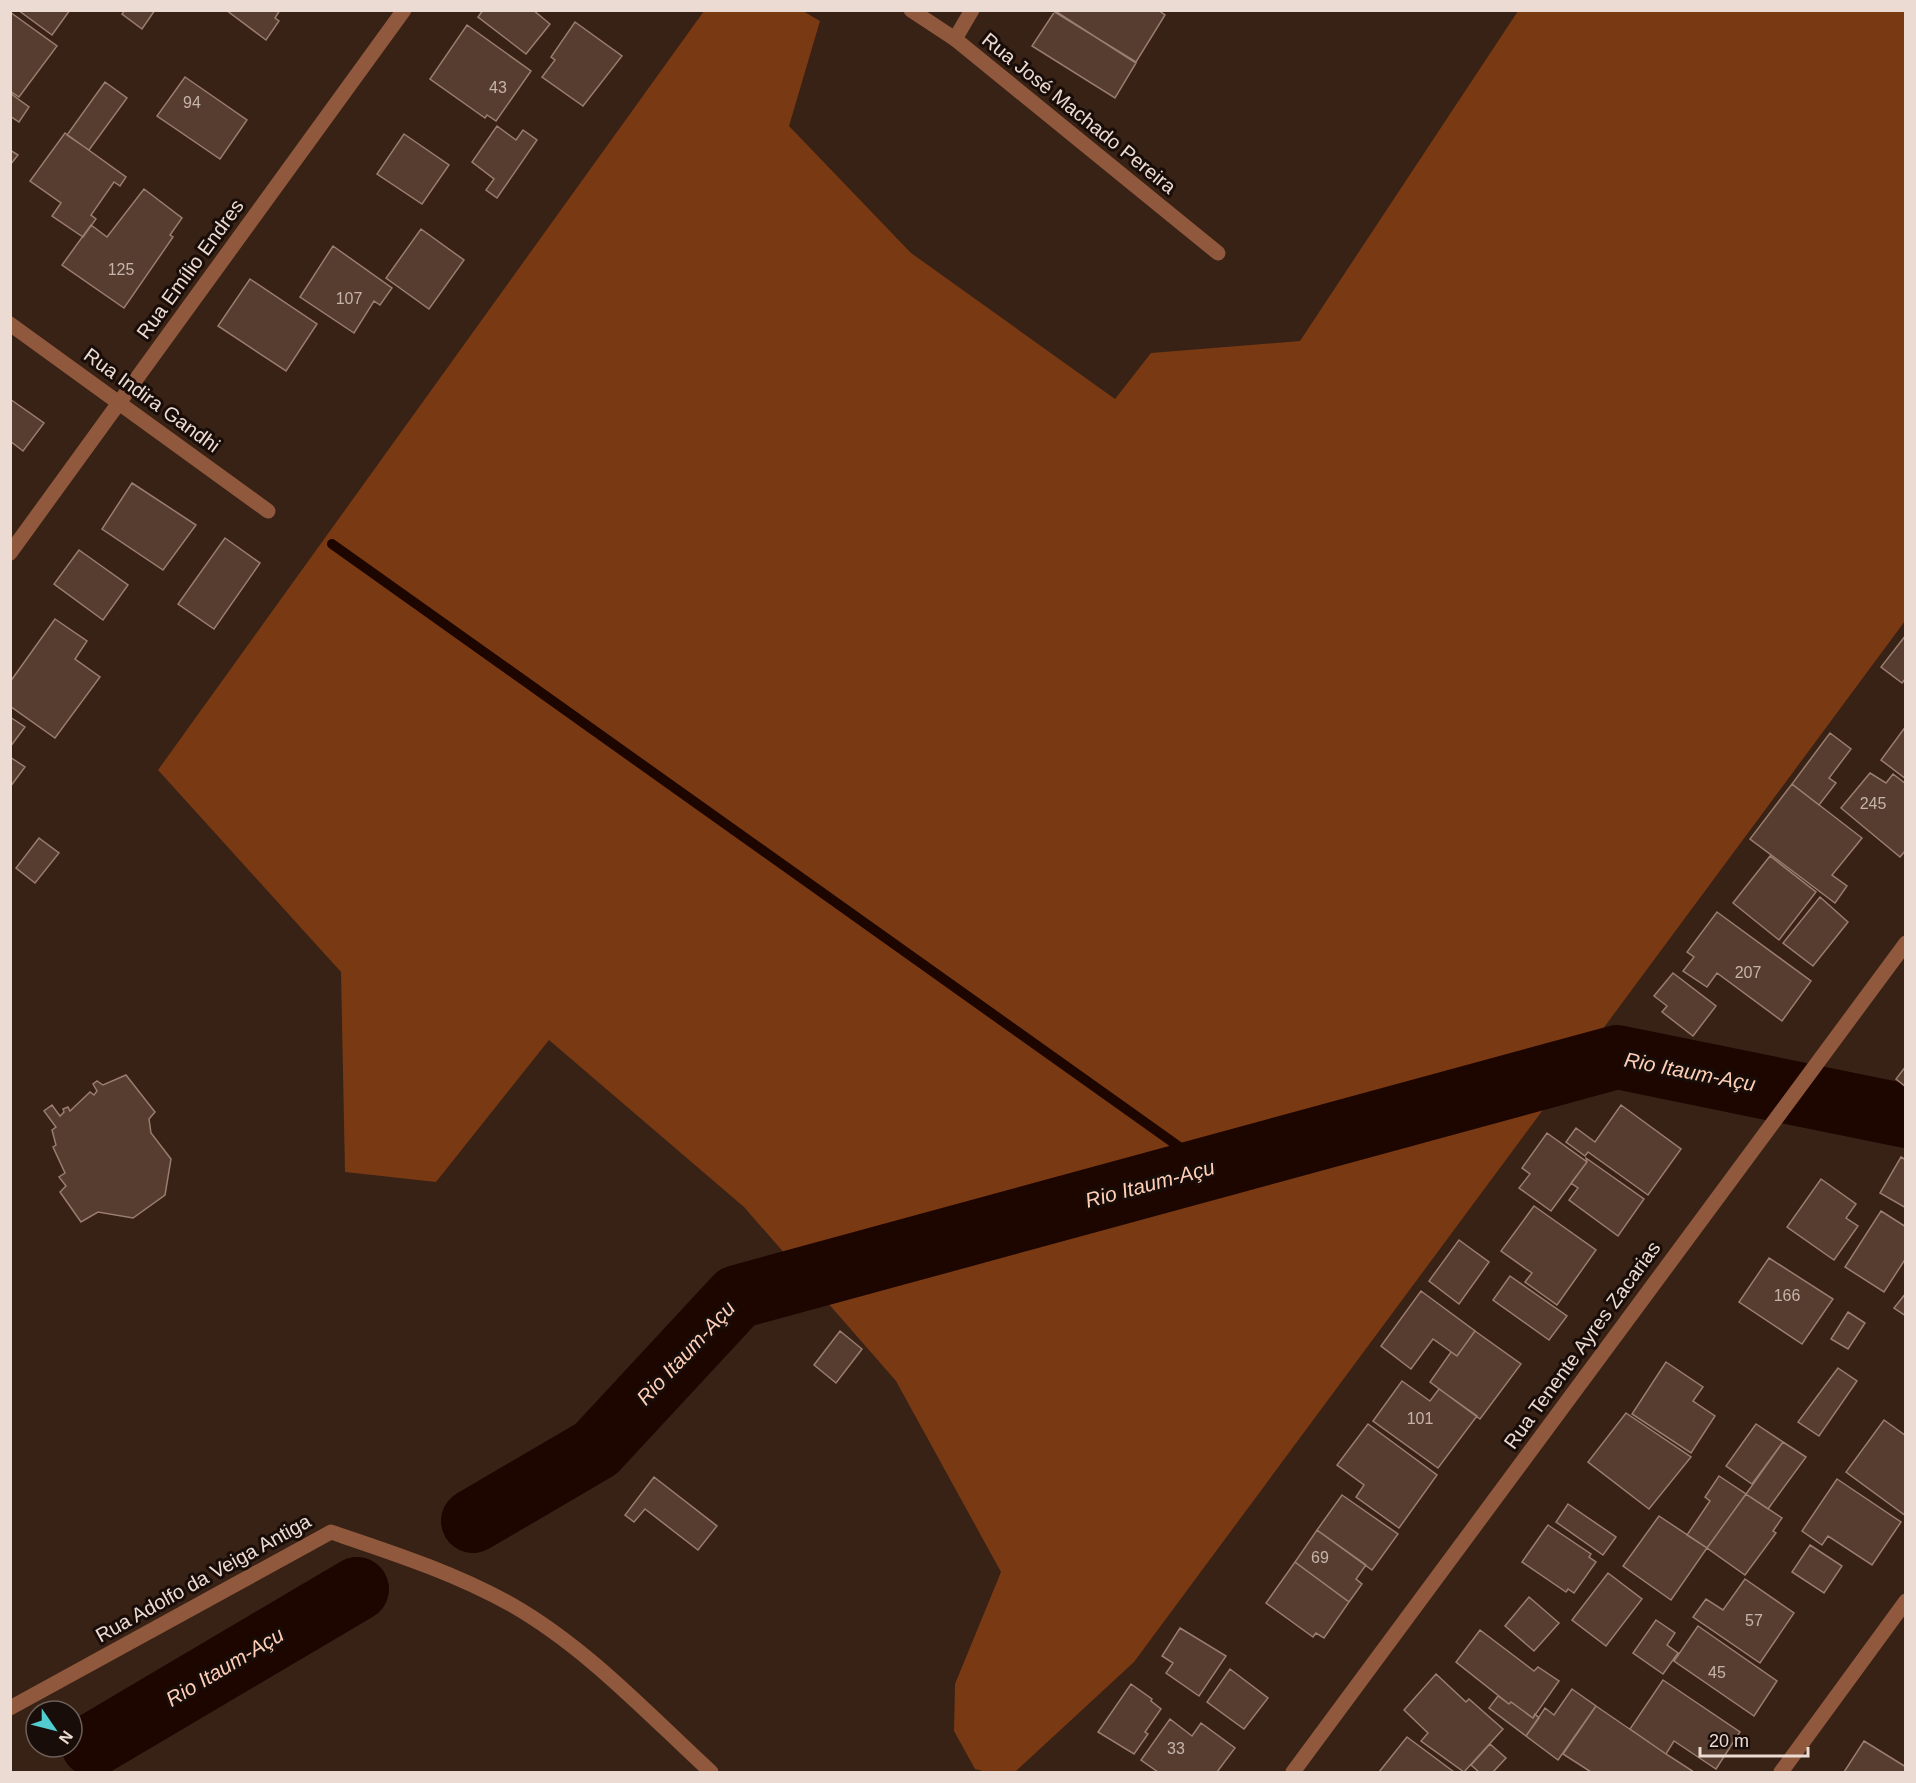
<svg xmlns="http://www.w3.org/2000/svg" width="1916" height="1783" font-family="Arial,sans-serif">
<rect width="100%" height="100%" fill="#382115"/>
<path fill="#793913" d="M704,11h99l17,10 -31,105 122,127 204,146 36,-46 149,-12 218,-330h387v610l-771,1041 -119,110h-28l-12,-3 -21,-38 1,-47 46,-112 -105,-191 -152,-174 -195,-167 -113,142 -91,-10 -4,-200 -183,-202z"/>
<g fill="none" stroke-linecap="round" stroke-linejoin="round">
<path stroke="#1d0500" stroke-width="10" d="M332,544l877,624"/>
<path stroke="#1d0500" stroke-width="64" d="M473,1521l123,-72 141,-152 880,-240 289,59
M93,1745l264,-156"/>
</g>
<path fill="#563d30" stroke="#9a7d6f" stroke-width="1.5" d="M18,10h52l-18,25z
M125,10h30l-13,19 -20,-15z
M226,10h54l-5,8 4,3 -13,19z
M483,10h50l17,14 -24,30 -48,-37z
M1158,10l7,5 -29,47 -83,-51z
M1055,11l81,52 -21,35 -83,-52z
M10,12l47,34 -38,51 -9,-6z
M575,22l47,34 -39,50 -41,-29 13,-17 -4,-3z
M467,25l64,46 -35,50 -9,-6 -2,3 -55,-39z
M185,77l62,43 -27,39 -63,-43z
M105,82l22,16 -38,52 -22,-15z
M10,93l19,14 -10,15 -9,-6z
M497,126l19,14 7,-10 14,10 -40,58 -11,-8 8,-11 -22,-17z
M65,133l61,44 -6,9 -6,-4 -23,33 5,4 -13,18 -31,-21 9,-13 -31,-22z
M404,134l45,31 -27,39 -45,-30z
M10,150l8,5 -8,10z
M144,189l38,29 -12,17 3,2 -49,71 -62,-43 29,-40 16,12z
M421,229l43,31 -35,49 -43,-31z
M333,246l59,42 -12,17 -6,-4 -20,32 -54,-36z
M250,279l67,45 -31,47 -68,-45z
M10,399l34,24 -21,28 -13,-10z
M132,483l64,42 -33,45 -61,-41z
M225,538l35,25 -46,66 -36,-25z
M79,550l49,35 -25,35 -49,-36z
M55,619l32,22 -12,18 25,18 -45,61 -45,-32v-24z
M1906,635v43l-4,5 -21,-16z
M10,717l15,10 -15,20z
M1906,726v53l-25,-19z
M1830,733l21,16 -22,29 7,5 -17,22 -27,-21z
M10,757l15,10 -15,20z
M1870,773l16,10 7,-9 13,10v66l-6,7 -59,-49z
M1792,784l70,54 -30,37 15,11 -12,17 -85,-64z
M39,838l20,15 -24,30 -19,-15z
M1770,856l46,36 -37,48 -46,-37z
M1820,897l28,25 -35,44 -30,-23z
M1717,912l94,69 -29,40 -65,-48 -10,14 -24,-16 11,-14 -7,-5z
M1673,973l43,33 -23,30 -31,-24 5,-6 -13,-10z
M1906,1066v21l-10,-8z
M126,1075l29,37 -6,7 2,14 20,26 -6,36 -32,23 -35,-6 -17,10 -21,-30 6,-6 -7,-9 6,-4 -12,-26 3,-2 -4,-15 4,-3 -12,-16 8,-6 8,11 4,-4 -1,-3 5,-2 2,4 20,-19 4,3 3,-4 -4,-7 4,-3 6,4z
M1621,1105l60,44 -33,46 -60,-43 -3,4 -19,-14 10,-14 19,14z
M1547,1133l40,29 -36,49 -32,-23 11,-14 -8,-6z
M1901,1157l5,3v48l-26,-15z
M1586,1158l58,41 -26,37 -49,-36 9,-12 -7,-5 16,-21z
M1821,1179l35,25 -10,14 12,8 -24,34 -47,-33z
M1534,1206l62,44 -39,55 -32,-23 7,-9 -31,-22z
M1881,1211l25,16v31l-22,34 -39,-25z
M1459,1240l30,22 -30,42 -30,-23z
M1769,1258l64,41 -31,45 -63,-42z
M1510,1276l57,40 -18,24 -56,-40z
M1421,1291l54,40 -18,25 -24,-17 -22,30 -30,-23z
M1906,1293v23l-12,-8z
M1848,1312l17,11 -17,26 -17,-10z
M840,1331l22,18 -26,34 -22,-18z
M1475,1331l46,33 -41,55 -50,-37 21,-30 6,4z
M1666,1362l37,25 -10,14 22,15 -24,37 -59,-39z
M1838,1368l19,13 -38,55 -21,-14z
M1402,1381l28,20 9,-12 38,27 -39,52 -65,-47z
M1626,1413l65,44 -42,52 -61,-47z
M1884,1420l22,16v80l-60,-44z
M1368,1424l69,51 -38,53 -43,-31 8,-12 -27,-20z
M1756,1424l27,18 -31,42 -26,-18z
M1783,1442l23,15 -38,52 -22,-15z
M1719,1476l27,18 -39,54 -20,-13 23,-34 -5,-4z
M654,1477l63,49 -19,24 -53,-41 -11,13 -9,-7z
M1837,1479l64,43 -29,43 -44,-29 -6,9 -20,-14z
M1746,1494l36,24 -9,13 3,2 -31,42 -38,-27z
M1342,1495l56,39 -26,36 -55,-40z
M1568,1504l48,33 -13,18 -47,-33z
M1659,1516l48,32 -36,52 -48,-34z
M1548,1525l43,29 -2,3 7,5 -22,31 -6,-4 -2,3 -44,-30z
M1317,1530l49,35 -10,14 6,5 -13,18 -54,-40z
M1810,1545l32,21 -18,27 -32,-21z
M1295,1562l54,40 -25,36 -8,-5 -3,4 -47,-34z
M1608,1573l34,26 -36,47 -34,-26z
M1745,1579l49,34 -34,50 -67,-46 13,-18 17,11z
M1529,1597l30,26 -25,28 -29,-25z
M1656,1620l19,13 -8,12 11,8 -15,21 -30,-21z
M1698,1626l79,55 -23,35 -80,-55z
M1180,1628l46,28 -27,40 -33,-23 7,-10 -11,-7z
M1480,1630l54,41 4,-4 21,14 -26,37 -22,-16 -2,2 -53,-42z
M1230,1669l38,29 -24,31 -37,-27z
M1436,1674l30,28 3,-3 34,30 -39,43 -43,-31 7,-8 -24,-23z
M1663,1680l77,52 -24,37 -42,-28 -8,13 -36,-25z
M1131,1684l21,15 -1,2 10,8 -16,23 3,2 -14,20 -36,-22z
M1572,1689l24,17 -38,54 -32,-24 19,-28 9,7z
M1498,1696l11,8 2,-2 22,16 2,-4 4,4 -13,18 -37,-28z
M1596,1706l70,48 28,18h-103l-28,-18z
M1170,1719l22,17 9,-13 34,25 -18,24h-59l-17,-12z
M1407,1737l47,35h-75z
M1864,1741l42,26v5h-62z
M1490,1744l16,14 -13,14h-14l-8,-7z"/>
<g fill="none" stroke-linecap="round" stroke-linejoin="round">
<path stroke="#90583c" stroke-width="15" d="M955,39l17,-29"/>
<path stroke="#90583c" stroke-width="15" d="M911,10l44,29 263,214
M10,324l258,187
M10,553l394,-543
M10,1708l321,-176c62,21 124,41 181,73 75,43 136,109 199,167
M1293,1772l613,-829
M1781,1772l125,-171"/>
</g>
<g text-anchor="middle" stroke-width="6" stroke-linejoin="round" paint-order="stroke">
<g font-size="16" fill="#c6b4aa">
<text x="498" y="93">43</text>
<text x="192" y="108">94</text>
<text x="121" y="275">125</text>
<text x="349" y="304">107</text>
<text x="1873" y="809">245</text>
<text x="1748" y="978">207</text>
<text x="1787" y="1301">166</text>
<text x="1420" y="1424">101</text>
<text x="1320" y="1563">69</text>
<text x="1754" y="1626">57</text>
<text x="1717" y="1678">45</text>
<text x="1176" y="1754">33</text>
</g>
<g font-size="20" fill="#ecdbd3" stroke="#180d08">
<text transform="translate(1079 113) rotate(39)" y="7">Rua José Machado Pereira</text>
<text transform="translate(190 269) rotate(-54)" y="7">Rua Emílio Endres</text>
<text transform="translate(152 400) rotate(36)" y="7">Rua Indira Gandhi</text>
<text transform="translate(1582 1345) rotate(-54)" y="7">Rua Tenente Ayres Zacarias</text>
<text transform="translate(203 1578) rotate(-29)" y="7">Rua Adolfo da Veiga Antiga</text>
</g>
<g font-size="21" font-style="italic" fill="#feceb7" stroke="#180d08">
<text transform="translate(1690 1072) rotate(11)" y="7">Rio Itaum-Açu</text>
<text transform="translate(1150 1184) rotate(-15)" y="7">Rio Itaum-Açu</text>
<text transform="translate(686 1353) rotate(-47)" y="7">Rio Itaum-Açu</text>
<text transform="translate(225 1667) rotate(-31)" y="7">Rio Itaum-Açu</text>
</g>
</g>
<rect width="1916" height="1783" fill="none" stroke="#ecdbd3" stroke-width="24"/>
<g transform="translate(54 1729) rotate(125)"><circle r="28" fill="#180d08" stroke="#6d5f59" stroke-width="1.5"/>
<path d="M0-4.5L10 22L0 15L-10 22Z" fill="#52cdcf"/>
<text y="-9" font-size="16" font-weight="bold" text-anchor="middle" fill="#ecdbd3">N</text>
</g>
<path d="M1700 1747v9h108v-9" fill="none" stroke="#ecdbd3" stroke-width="3"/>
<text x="1709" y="1747" font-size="18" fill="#ecdbd3" stroke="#180d08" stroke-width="4.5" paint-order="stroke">20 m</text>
</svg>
